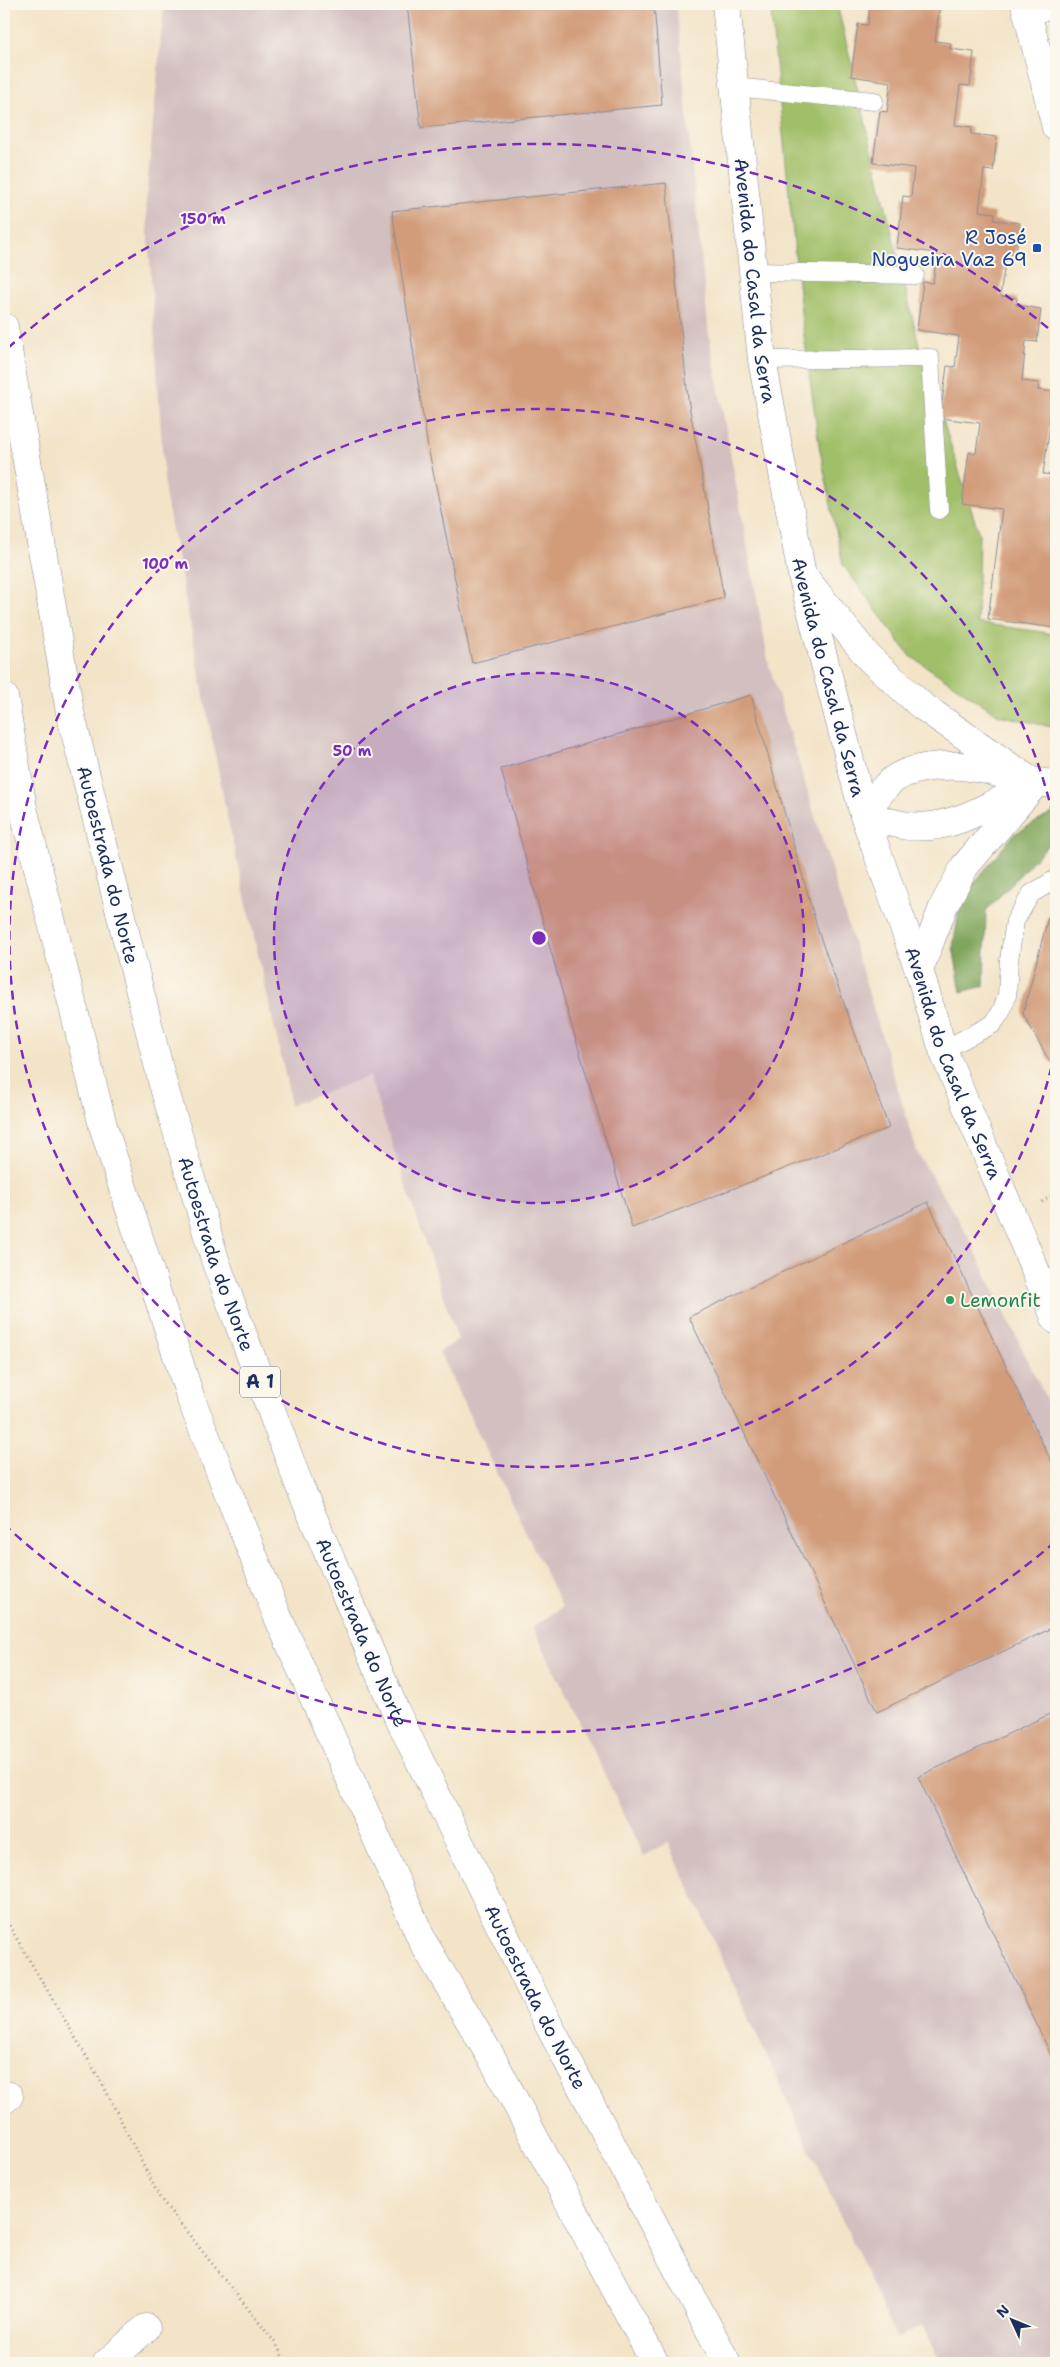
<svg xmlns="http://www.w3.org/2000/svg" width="1060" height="2367" font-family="'Shantell Sans',sans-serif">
<rect width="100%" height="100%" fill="#fbf7ec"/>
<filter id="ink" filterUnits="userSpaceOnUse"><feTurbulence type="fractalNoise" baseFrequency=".02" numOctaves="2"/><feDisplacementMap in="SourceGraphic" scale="10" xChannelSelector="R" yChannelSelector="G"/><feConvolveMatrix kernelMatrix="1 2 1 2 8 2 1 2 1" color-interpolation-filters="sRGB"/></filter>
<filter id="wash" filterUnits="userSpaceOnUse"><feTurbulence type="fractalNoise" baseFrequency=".0096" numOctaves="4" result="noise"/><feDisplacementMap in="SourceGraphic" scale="20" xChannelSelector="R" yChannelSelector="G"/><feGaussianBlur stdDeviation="1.12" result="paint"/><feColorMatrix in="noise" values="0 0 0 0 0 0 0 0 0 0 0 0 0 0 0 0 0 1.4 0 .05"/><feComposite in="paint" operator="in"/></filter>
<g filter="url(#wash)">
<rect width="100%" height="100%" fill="#f3e4c8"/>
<path fill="#d2bfc0" d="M164,4h512l33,332 60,329 148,487 52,86 87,181v944h-115l-18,-38 -26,14 -229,-497 -24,14 -111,-229 29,-20 -123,-255 19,-12 -89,-264 -80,30v-14l-61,-271 -63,-328 -19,-292z"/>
<path fill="#a0bf67" stroke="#5e7762" d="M770,4h67l82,341 60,189 -2,89 79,11v94l-57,-13 -90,-60 -66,-90 -24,-120 -18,-132z"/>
<path fill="#80a65c" stroke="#4e6a5d" d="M1056,811v35h-9l-61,65 -2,75 -23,6 -8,-45 8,-48 53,-65z"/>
<g id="blocks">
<path fill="#d29c7a" d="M407,4h247l8,101 -241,23z
M870,4h70l-5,37 16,2 -1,6 24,3 -4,34 -10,-1 -5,40 17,2 -1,7 26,3 -4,34 -9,-1 -5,41 16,2 -1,7 26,3 -5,35 -9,-1 -6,39 17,2 -1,7 25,4 -4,33 -11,-1 -4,40 17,2 -1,7 18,2v35l-6,-1 -7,48 13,1v153l-68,-9 14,-110 -40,-5 7,-52 7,1 4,-30 -40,-5 7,-52 8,1 4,-31 -42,-6 6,-48 10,1 4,-30 -40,-5 6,-52 8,1 3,-29 -41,-5 7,-52 7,1 4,-30 -40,-6 7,-52 10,1z
M666,183l22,216 36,199 -252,65 -45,-221 -35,-231z
M751,695l68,239 70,194 -257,100 -64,-215 -67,-244z
M1056,911v152l-6,-1 -27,-48 25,-97z
M928,1202l128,270v154l-179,86 -188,-395z
M1056,1711v354l-138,-288z"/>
</g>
</g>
<g filter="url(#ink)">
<use href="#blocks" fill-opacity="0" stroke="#878a93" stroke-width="1"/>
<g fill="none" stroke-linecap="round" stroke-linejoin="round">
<g stroke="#878a93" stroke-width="19">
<path id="lane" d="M734,87l140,14
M755,272l160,3
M762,360l168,-2 9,152
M943,1050l50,-26 8,-12 6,-16 2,-36 6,-39 16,-27 25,-15"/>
</g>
<g stroke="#878a93" stroke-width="29">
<path id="street" d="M1025,4l31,123
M1027,13l22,-9
M4,2100l5,-4
M107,2363l39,-35"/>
</g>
<g stroke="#878a93" stroke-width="29">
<g id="secondary">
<path id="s1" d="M726,4l36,356 40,215 62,240 55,155 24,80 113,270"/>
<path d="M808,582l61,76 53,48 113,78"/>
<path d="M864,815c7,-10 14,-21 23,-30 20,-21 68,-22 95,-16 25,6 48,14 74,15"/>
<path d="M864,815c15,4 30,9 45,11 41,5 80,-20 114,-37"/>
<path d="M919,970l25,-65 21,-39 70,-82"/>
</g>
</g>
<g stroke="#878a93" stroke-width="29">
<g id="highway">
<path id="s2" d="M4,327l66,385 93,372 53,179 84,224 95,223 149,306 183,347"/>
<path d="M4,697l19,111 80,318 88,273 86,216 146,327 71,120 161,301"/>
</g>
</g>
<path stroke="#878a93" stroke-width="3" stroke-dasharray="1 4" stroke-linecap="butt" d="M1042,1202l14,-9
M4,1917l98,166 58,115 116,146 10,19"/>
<use href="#lane" stroke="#fff" stroke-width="18"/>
<use href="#street" stroke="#fff" stroke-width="28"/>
<use href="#secondary" stroke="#fff" stroke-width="28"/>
<use href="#highway" stroke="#fff" stroke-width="28"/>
</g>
</g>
<circle cx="539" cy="938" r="265" fill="#7b2cbf" fill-opacity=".12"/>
<g fill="none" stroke="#7b2cbf" stroke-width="2.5" stroke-dasharray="9 6">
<circle cx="539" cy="938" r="265"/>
<path d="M1055 1052A529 529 0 1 1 1055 824"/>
<path d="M1055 1542A794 794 0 0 1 8 1528M8 348A794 794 0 0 1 1055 334"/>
</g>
<rect fill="#1a4fb4" stroke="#fbf7ec" stroke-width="2" x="1032" y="243" width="10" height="10" rx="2.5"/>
<circle fill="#2e9e5b" stroke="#fbf7ec" stroke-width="2" cx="950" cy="1300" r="5"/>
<g text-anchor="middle" stroke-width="4" stroke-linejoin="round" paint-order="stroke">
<rect fill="#fbf7ec" stroke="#5e6b89" stroke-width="1" x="240" y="1366.5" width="40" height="31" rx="4"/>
<g font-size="18" font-weight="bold" fill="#1b2f5e">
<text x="260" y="1388">A 1</text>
</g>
<g font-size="19" fill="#164399" stroke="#fbf7ec" text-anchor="end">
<text x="1027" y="244">R José<tspan x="1027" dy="22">Nogueira Vaz 69</tspan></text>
</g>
<g font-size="19" fill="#1b2f5e" stroke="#fbf7ec">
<text dy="7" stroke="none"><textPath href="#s1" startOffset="278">Avenida do Casal da Serra</textPath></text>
<text dy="7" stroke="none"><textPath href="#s1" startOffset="682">Avenida do Casal da Serra</textPath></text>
<text dy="7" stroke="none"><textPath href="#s2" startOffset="548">Autoestrada do Norte</textPath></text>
<text dy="7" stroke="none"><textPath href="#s1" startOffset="1088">Avenida do Casal da Serra</textPath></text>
<text dy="7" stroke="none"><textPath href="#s2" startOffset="952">Autoestrada do Norte</textPath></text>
<text dy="7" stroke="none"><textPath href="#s2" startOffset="1358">Autoestrada do Norte</textPath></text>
<text dy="7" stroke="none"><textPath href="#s2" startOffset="1762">Autoestrada do Norte</textPath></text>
</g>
<g font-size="19" fill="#27864d" stroke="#fbf7ec" text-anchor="start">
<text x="960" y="1307">Lemonfit</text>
</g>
</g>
<circle cx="539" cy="938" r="8" fill="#7b2cbf" stroke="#fbf7ec" stroke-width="2.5"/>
<g font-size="15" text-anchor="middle" font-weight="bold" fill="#7b2cbf" stroke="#fbf7ec" stroke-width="4" stroke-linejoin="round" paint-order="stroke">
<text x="203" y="224">150 m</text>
<text x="165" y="569">100 m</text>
<text x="352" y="756">50 m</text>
</g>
<rect width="1060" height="2367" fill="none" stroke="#fbf7ec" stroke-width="20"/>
<g transform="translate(1012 2320) rotate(314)" stroke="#fbf7ec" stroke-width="4" paint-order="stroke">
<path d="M0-4L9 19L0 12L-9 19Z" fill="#1b2f5e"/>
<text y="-8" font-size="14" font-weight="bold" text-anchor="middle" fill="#1b2f5e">N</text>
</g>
</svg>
